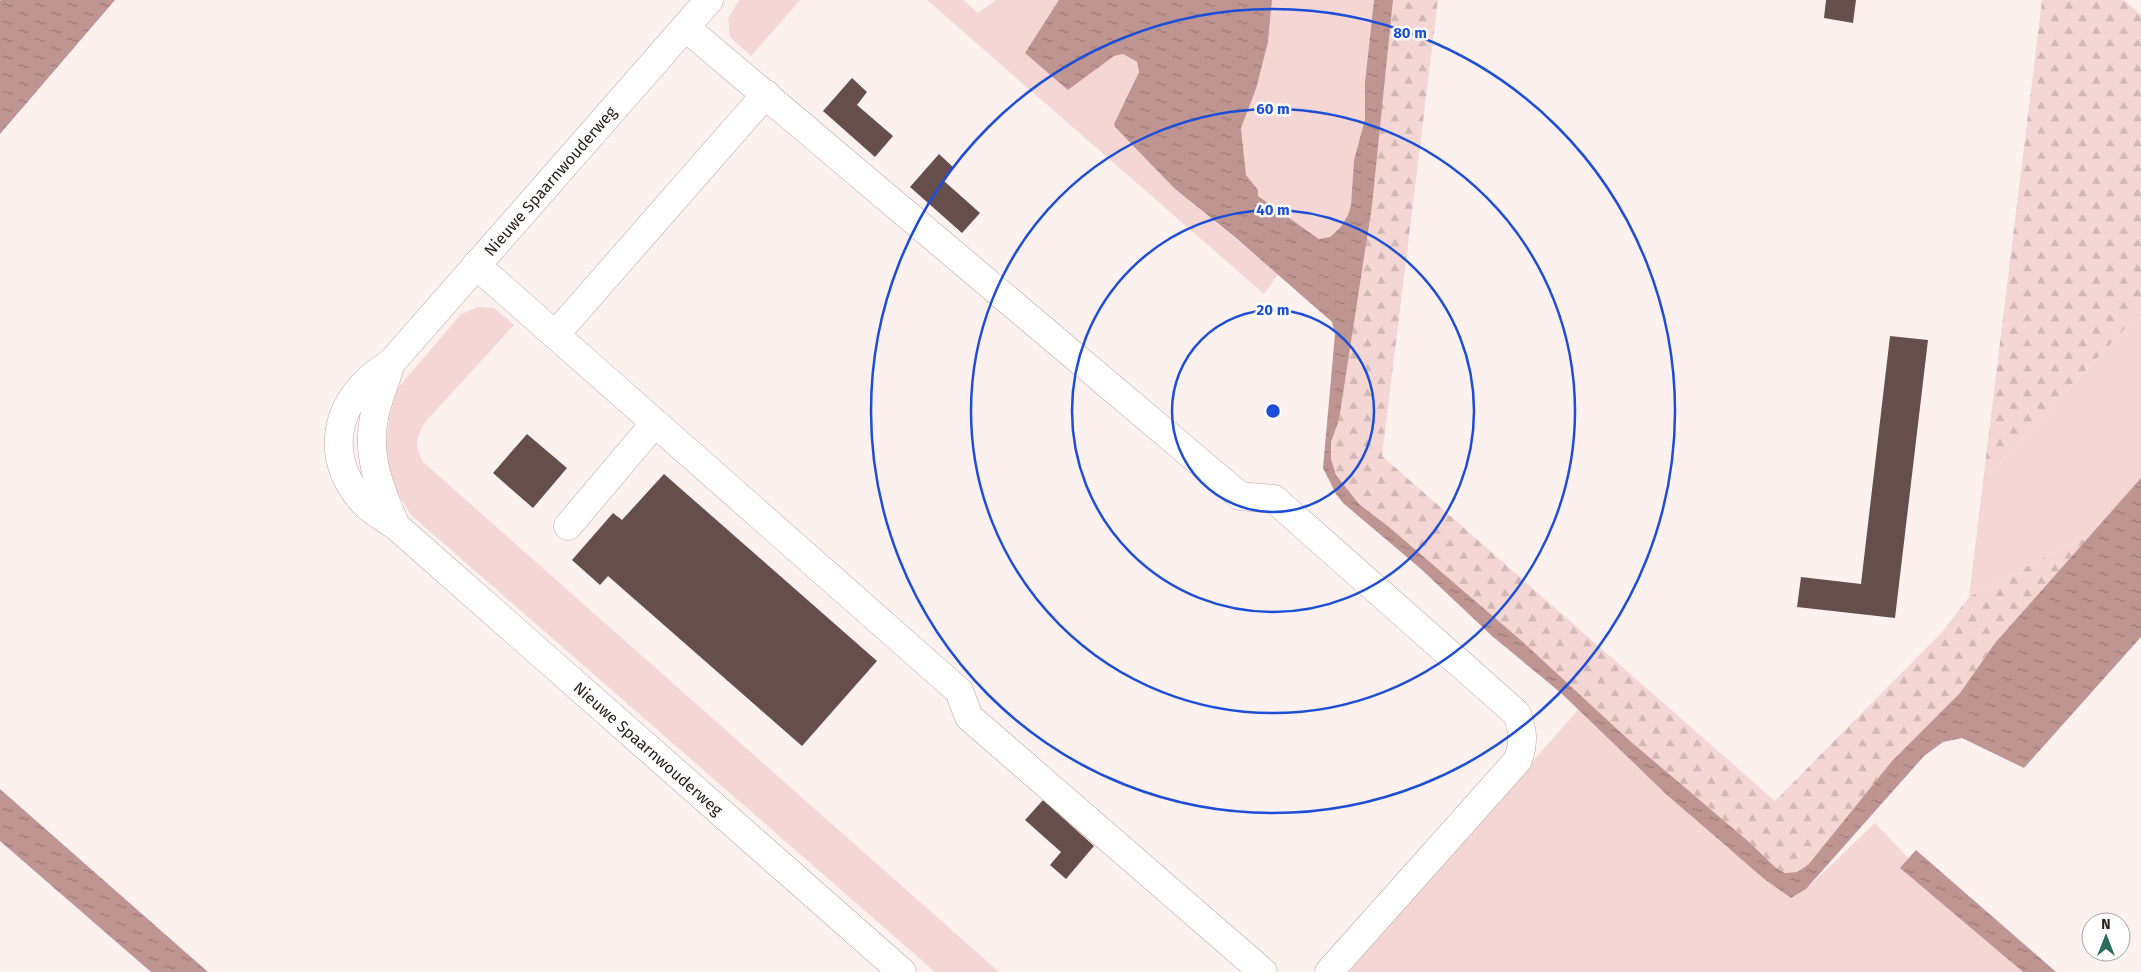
<svg xmlns="http://www.w3.org/2000/svg" width="2141" height="972" font-family="'Fira Sans',sans-serif">
<defs>
<pattern id="forest-firs" width="22" height="20" patternUnits="userSpaceOnUse" patternTransform="scale(1.25)"><rect width="22" height="20" fill="#f4d7d4"/><path d="M5 1l3.5 6h-7zM16 11l3.5 6h-7z" fill="#d1b8b5"/></pattern>
<pattern id="water-ripples" width="26" height="14" patternUnits="userSpaceOnUse" patternTransform="scale(1.25)"><rect width="26" height="14" fill="#bf9592"/><path d="M2 4q2-2 4 0t4 0M15 11q2-2 4 0t4 0" fill="none" stroke="#9b7976"/></pattern>
</defs>
<rect width="100%" height="100%" fill="#fdf1f0"/>
<path fill="#f4d7d4" d="M739,0h61l-49,56 -21,-19 -2,-18z
M927,0h36l15,13 18,-13h63l9,90 46,-34 9,-2 14,9 2,9 -25,52 1,3 60,62 103,85 -14,20z
M1272,0h102l-9,82v37l-11,41 -3,45 -3,10 -8,13 -10,9 -11,2 -61,-43v-6l-12,-15 -5,-48 15,-38 12,-47z
M478,307l16,1 20,17 -88,96c-10,15 -12,25 -3,41l576,510h-64l-524,-457 -15,-24 -11,-26v-15l4,-31 8,-30 64,-75z
M2141,311v167l-46,53 -126,66 14,-116z
M1578,710c68,65 137,132 213,188l15,-9 69,-66 34,36 -9,9 123,104h-676z"/>
<path fill="url(#forest-firs)" d="M1393,0h45l-56,456 393,345 167,-169 27,-35 126,-66 -100,112 -35,50 -68,68 -84,104 -11,7 -11,1 -11,-6 -26,-25 -120,-102 -106,-98 -134,-115 -30,-23 -23,-29 -5,-16v-17l8,-22 33,-214z
M2042,0h82l17,15v296l-158,170z"/>
<path fill="url(#water-ripples)" d="M1,0h114l-115,134v-133z
M1059,0h213l-4,42 -12,47 -15,39 5,47 12,15v6l61,43 11,-2 10,-9 8,-13 3,-10 3,-45 11,-41v-37l9,-82h19l-21,206 -33,214 -8,22v17l5,16 23,29 30,23 134,115 106,98 120,102 26,25 10,6 12,-1 11,-7 84,-104 68,-68 35,-50 146,-165v159l-117,131 -62,-30 -19,4 -19,14 -118,133 -15,9 -28,-20 -96,-83 -106,-102 -69,-57 -71,-67 -78,-66 -7,-9 -13,-26 12,-134 -3,-12 -96,-84 -61,-49 -60,-62 -1,-3 25,-52 -2,-10 -14,-8 -9,2 -46,34 -43,-37z
M0,789l208,183h-57l-151,-131z
M1916,850l140,122h-33l-123,-104z"/>
<path fill="#664e4b" d="M1826,0h30l-3,23 -29,-5z
M852,78l15,14 -10,13 36,31 -18,21 -52,-46z
M939,154l15,14 -10,13 36,32 -18,20 -52,-46z
M1890,336l38,4 -33,278 -98,-11 4,-30 60,7z
M527,434l40,34 -34,40 -40,-35z
M664,474l213,187 -75,85 -194,-170 -8,9 -28,-25 41,-47 9,7z
M1043,800l51,46 -28,33 -16,-14 11,-13 -36,-32z"/>
<g fill="none" stroke-linecap="round" stroke-linejoin="round">
<g stroke="#bda29f" stroke-width="29">
<g id="minor">
<path id="s1" d="M709,0l-318,363c-7,5 -15,10 -22,16 -39,37 -40,85 -5,124 9,9 22,16 32,23l506,446"/>
<path d="M685,27l555,469 34,3 243,215c6,17 7,28 1,46l-189,212"/>
<path d="M476,265l483,426 10,26 294,255"/>
<path d="M555,335l211,-241"/>
<path d="M391,363c-5,18 -14,37 -17,55 -8,38 7,74 22,108"/>
<path d="M568,526l87,-103"/>
</g>
</g>
<use href="#minor" stroke="#fff" stroke-width="28"/>
</g>
<g fill="none" stroke="#1d4ed8" stroke-width="2.5">
<circle cx="1273" cy="411" r="101"/>
<circle cx="1273" cy="411" r="201"/>
<circle cx="1273" cy="411" r="302"/>
<circle cx="1273" cy="411" r="402"/>
</g>
<g text-anchor="middle" stroke-width="5" stroke-linejoin="round" paint-order="stroke">
<g font-size="16" fill="#261c1b" stroke="#fff">
<text transform="translate(550 181) rotate(-49)" y="6">Nieuwe Spaarnwouderweg</text>
<text dy="6" stroke="none"><textPath href="#s1" startOffset="1025">Nieuwe Spaarnwouderweg</textPath></text>
</g>
</g>
<circle cx="1273" cy="411" r="8" fill="#1d4ed8" stroke="#fff" stroke-width="2.5"/>
<g font-size="15" text-anchor="middle" font-weight="bold" fill="#1d4ed8" stroke="#fff" stroke-width="5" stroke-linejoin="round" paint-order="stroke">
<text x="1410" y="38">80 m</text>
<text x="1273" y="114">60 m</text>
<text x="1273" y="215">40 m</text>
<text x="1273" y="315">20 m</text>
</g>
<g transform="translate(2106 937)"><circle r="24" fill="#ffffff" stroke="#a8a4a4"/>
<path d="M0-4L9 19L0 12L-9 19Z" fill="#2d6c5a"/>
<text y="-8" font-size="14" font-weight="bold" text-anchor="middle" fill="#261c1b">N</text>
</g>
</svg>
